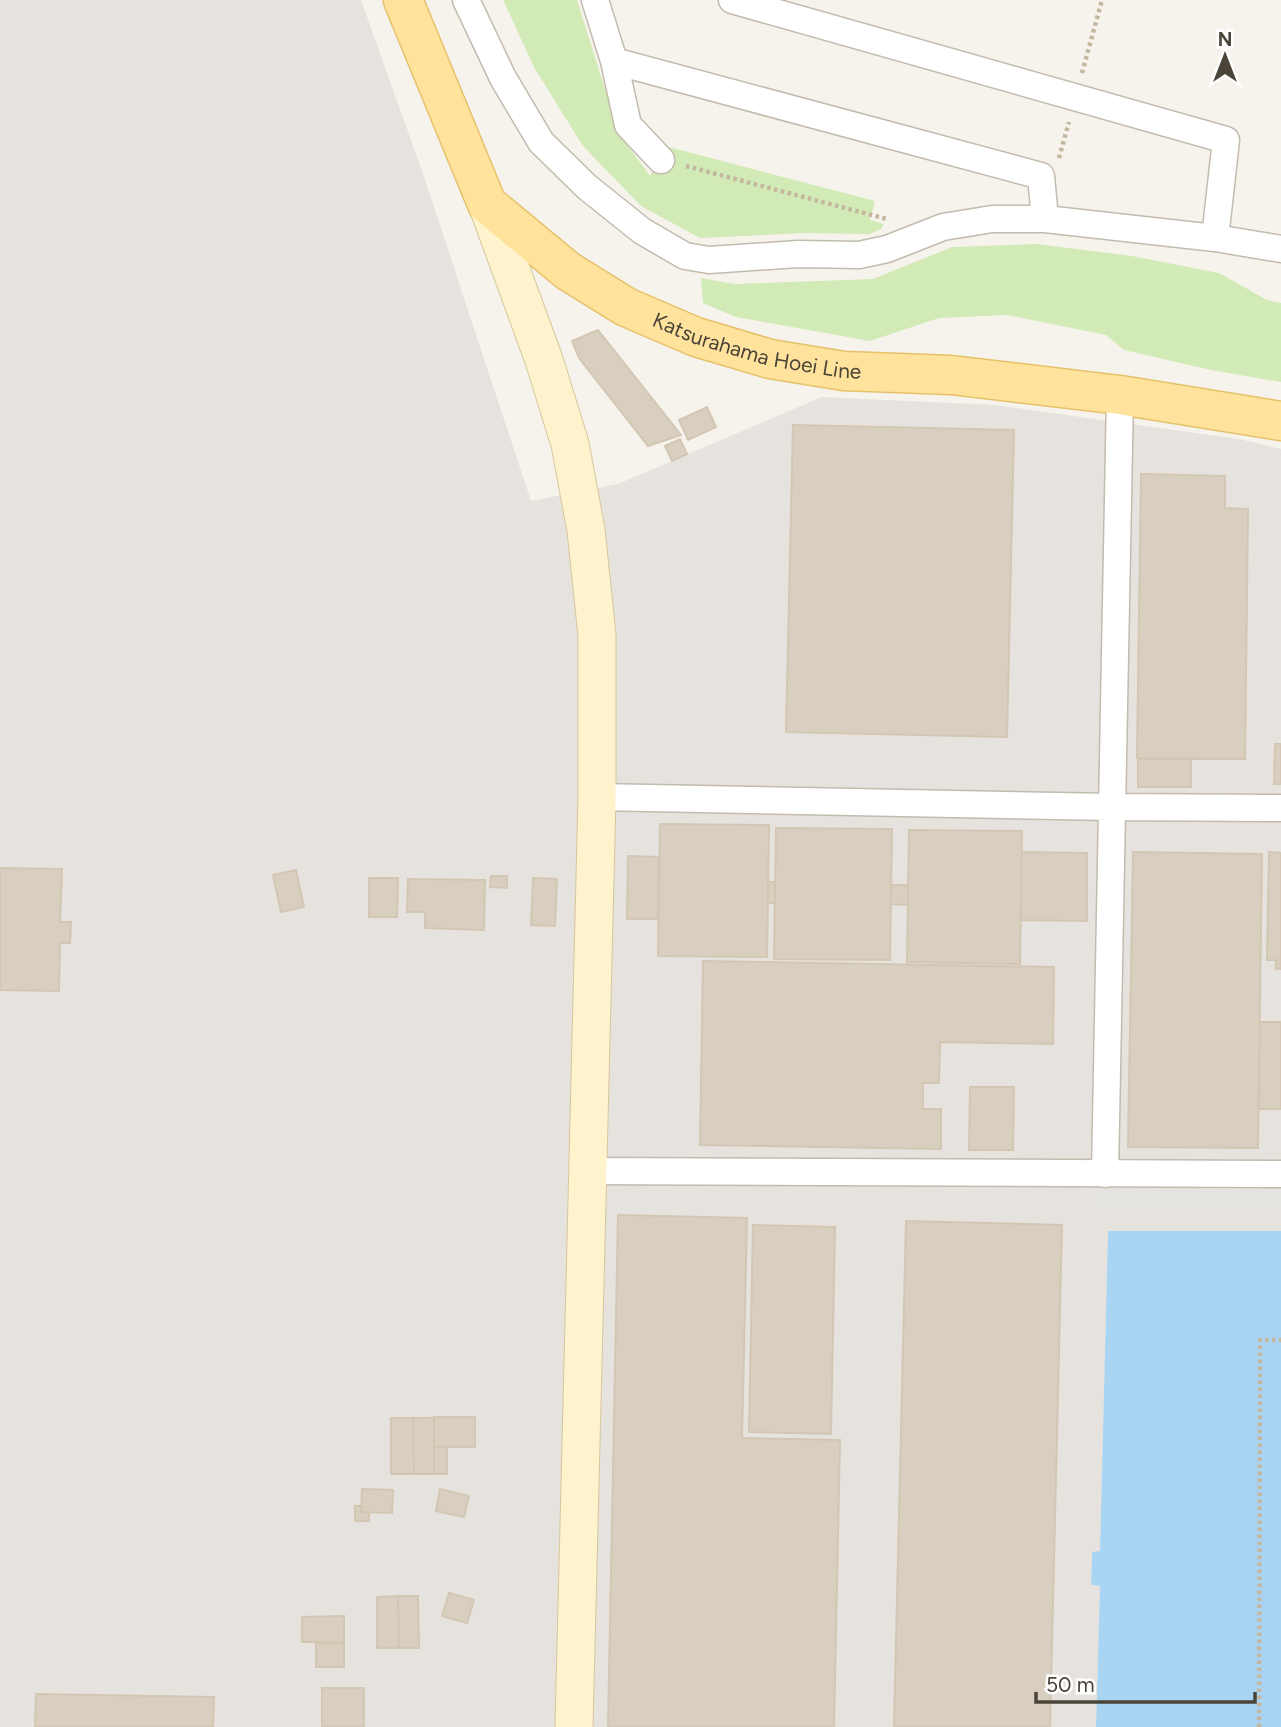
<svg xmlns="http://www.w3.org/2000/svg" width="1281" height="1727" font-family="Figtree,sans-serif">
<rect width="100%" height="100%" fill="#f6f3ec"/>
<path fill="#e6e2dd" d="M0,0h361l61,171 109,330 87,-17 204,-87 172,8 245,34 42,10v782l-173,1 -8,320h-8l-1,33 9,1 -4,141h-1096z"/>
<path fill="#d2eab5" d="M503,0h74l42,134 31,42 19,-29 206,54 -5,19 14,4 -3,5 -11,5 -67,-1 -103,5 -59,-32 -58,-60 -48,-77z
M1036,244l96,12 87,17 48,27 14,3v79l-70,-12 -87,-20 -18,-15 -99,-20 -68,3 -69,23 -134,-24 -33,-14 -2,-25 33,6 139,-5 79,-32z"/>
<path fill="#e5e3e0" d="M1281,1184v24h-190v-23z"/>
<path fill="#a9d4f2" d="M1108,1231h173v496h-185l4,-141 -9,-1 1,-33 8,-1z"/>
<path fill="#d8cfc1" stroke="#d3c7b4" stroke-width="2" d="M598,330l83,105 -33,11 -69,-88 -7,-17z
M707,407l9,20 -28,13 -9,-20z
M793,425l221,5 -7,307 -221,-5z
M680,439l7,15 -15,7 -7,-15z
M1141,474l84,2v32l23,1 -3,250 -108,-1z
M1275,744h6v40h-7z
M1138,759h53v28h-53z
M660,824l109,1 -2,132 -109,-1z
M776,828l116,1 -2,131 -116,-1z
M909,830l113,1 -2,133 -113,-2z
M1022,852l65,1v68l-66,-1z
M1133,852l129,2 -4,294 -130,-1z
M1269,852l12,1v116h-5v-9h-9z
M628,856l31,1 -1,62h-31z
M0,868l62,1 -2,53h11l-1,21h-10l-1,48 -59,-1z
M296,870l8,37 -23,5 -8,-37z
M491,876h16v12l-17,-1z
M369,878h29l-1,39h-28z
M533,878l24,1 -2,47 -24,-1z
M408,879l77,1 -1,50 -59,-2v-16h-18z
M768,882h7v21h-7z
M891,885h17v20l-17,-1z
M703,961l351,6 -1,77 -113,-2 -1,41h-16v26h18v40l-241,-4z
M1260,1022h21v87h-22z
M970,1087h44l-1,63h-44z
M618,1215l129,3 -5,220 98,2 -6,287h-226z
M906,1221l156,4 -12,502h-156z
M753,1225l82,2 -4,207 -82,-2z
M434,1417h41v30h-41z
M434,1417v57h-20l-1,-56z
M391,1418h22l1,56h-23z
M434,1447h13v27h-13z
M362,1489l31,1 -1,23 -31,-1z
M440,1489l29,7 -5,21 -28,-6z
M355,1506h7l-1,6h8v9h-14z
M449,1593l25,7 -7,23 -25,-7z
M398,1596l1,52h-22v-51z
M398,1596h20l1,52h-20z
M344,1616v26h-42v-25z
M316,1643h28v24h-28z
M322,1688h42v39h-42z
M36,1694l178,3 -1,30h-178z"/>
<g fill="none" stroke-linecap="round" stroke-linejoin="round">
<g stroke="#c2bbae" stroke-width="29">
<path id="street" d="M466,0l37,78 38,64 46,45 55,44 43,25 24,4 89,-6 61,1 28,-6 56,-22 49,-8h53l170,19 66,11
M595,0l19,61 14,64 33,35
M732,0l494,140 -11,98
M614,61l427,115 4,43
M597,797l514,10 170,1
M587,1171l694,3
M1105,1174l15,-779"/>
</g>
<g stroke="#d6c79b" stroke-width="39">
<path id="secondary" d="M487,204l57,156 26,84 16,86 11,105v162l-23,930"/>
</g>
<g stroke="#e6c16a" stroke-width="41">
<g id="primary">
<path id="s1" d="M403,0l84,204 81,67 58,36 70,30 74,22 74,12 107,4 169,20 161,26"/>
</g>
</g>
<path stroke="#c4b79f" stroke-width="4.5" stroke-dasharray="3.5 3.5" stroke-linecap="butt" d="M1082,73l20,-73
M1059,158l10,-36
M686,166l201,53
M1259,1727l1,-387h21"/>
<use href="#street" stroke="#fff" stroke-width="26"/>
<use href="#secondary" stroke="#fff3cd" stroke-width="37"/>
<use href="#primary" stroke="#ffe39c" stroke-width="38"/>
</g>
<g text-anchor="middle" stroke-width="6" stroke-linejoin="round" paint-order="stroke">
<g font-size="21" fill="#4b4439" stroke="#fff">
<text dy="7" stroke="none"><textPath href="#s1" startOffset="532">Katsurahama Hoei Line</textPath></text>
</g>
</g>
<g transform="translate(1225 56)" stroke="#ffffff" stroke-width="5" paint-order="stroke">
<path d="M0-5L12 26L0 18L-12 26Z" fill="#4b4439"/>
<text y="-10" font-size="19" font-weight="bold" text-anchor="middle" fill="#4b4439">N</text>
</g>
<path d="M1036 1692v10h219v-10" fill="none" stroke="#4b4439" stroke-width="3.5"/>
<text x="1046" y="1692" font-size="21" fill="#4b4439" stroke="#ffffff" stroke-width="5" paint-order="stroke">50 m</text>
</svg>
